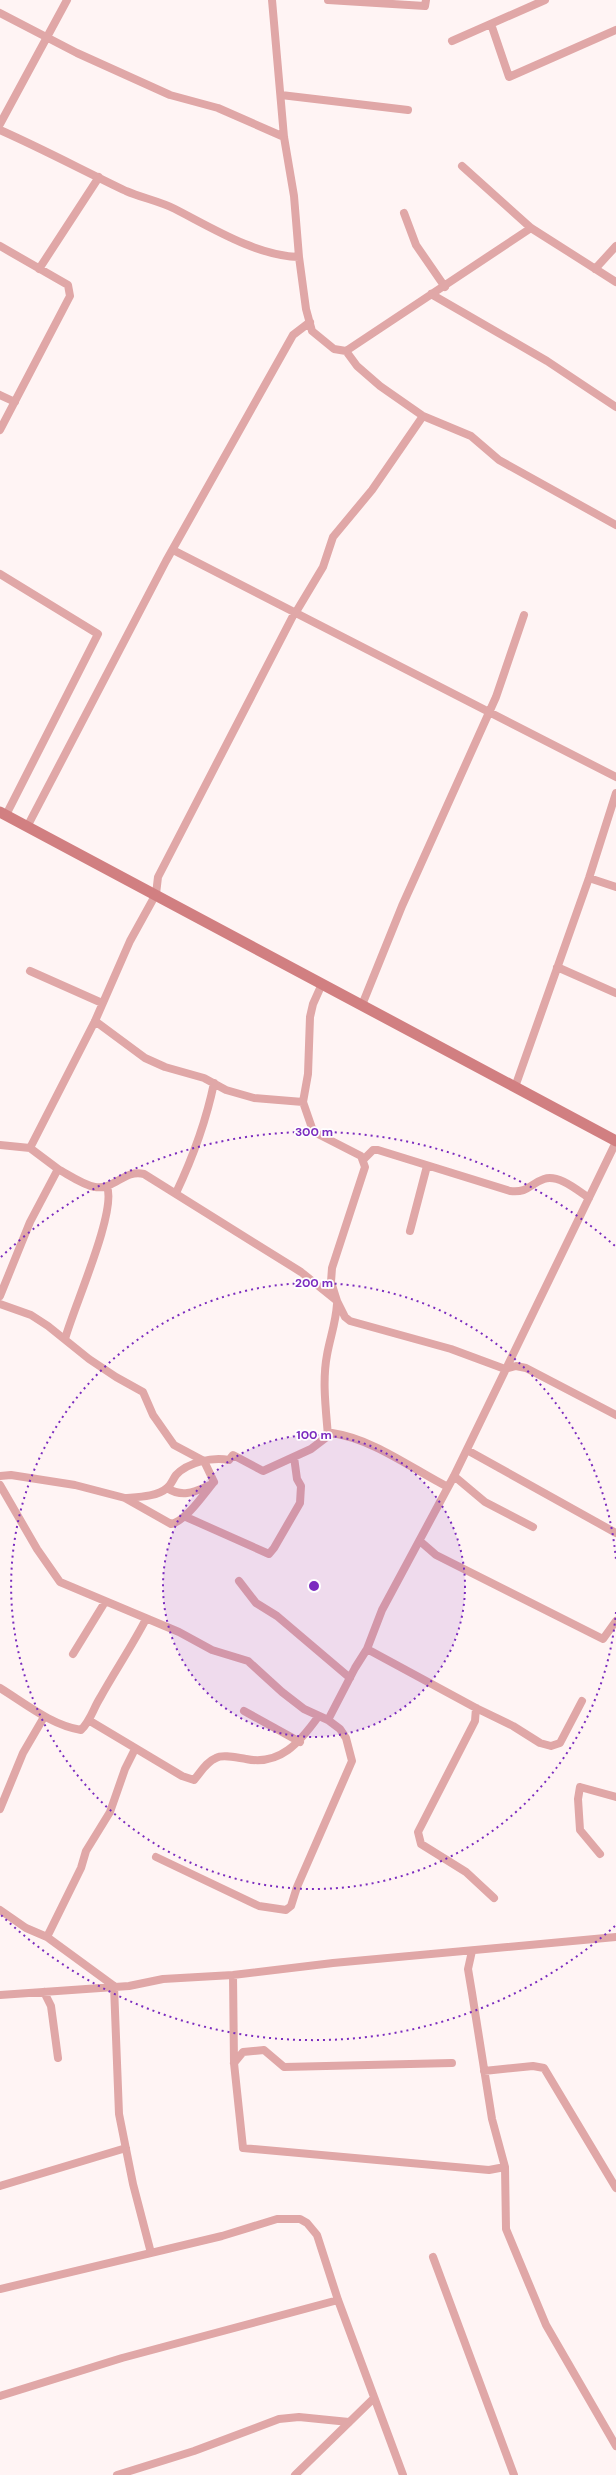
<svg xmlns="http://www.w3.org/2000/svg" width="616" height="2475" font-family="'DM Sans',sans-serif">
<rect width="100%" height="100%" fill="#fff4f4"/>
<g fill="none" stroke-linecap="round" stroke-linejoin="round">
<path stroke="#e0a7a7" stroke-width="8" d="M272,0l12,137 10,59 5,61 7,52 6,22 22,18 12,2 185,-123
M328,0l97,6 1,-6
M0,13l77,40 93,42 48,13 66,29
M491,24l18,53 107,-47
M452,41l93,-41
M281,95l127,15
M0,124l67,-124
M0,130c43,19 84,41 126,61 16,7 33,10 49,18 37,19 82,47 124,48
M462,166l69,62 85,54
M404,213l12,32 29,42
M0,246l68,39 2,11 -70,134
M39,269l60,-92
M595,269l21,-23
M431,294l116,67 69,46
M346,351l11,15 23,20 43,30 48,20 28,24 117,65
M0,395l15,7
M173,550l443,227
M0,574l98,60 -92,181
M296,612l27,-45 10,-30 39,-47 51,-74
M27,827l139,-266 127,-226 17,-13
M589,878l27,9
M557,967l59,26
M30,971l72,32
M322,984l-9,20 -3,13 -2,57 -5,28 9,26 6,6 43,22 4,11 -33,101 -1,14 6,19 8,16 5,4 101,28 54,20 11,-3 10,2 90,47
M362,1005l40,-99 94,-209 28,-82
M95,1021l50,37 20,9 39,11 22,12 28,8 49,4
M515,1087l74,-209 27,-85
M0,1145l30,3
M363,1160l10,-10h5l132,41c19,2 19,-7 34,-12 15,-5 34,12 45,19
M58,1169c11,6 25,16 37,18 20,3 29,-18 49,-13l157,98 36,29
M176,1193c17,-36 30,-71 38,-110
M410,1231l17,-65
M0,1296l30,-74 28,-53 -28,-21 65,-127 35,-80 26,-47 2,-17 137,-265
M0,1304l31,11 17,11 41,33 27,18 27,15 10,23 21,30 30,16 10,21
M65,1339c8,-30 52,-128 42,-152
M328,1436c-2,-26 -6,-55 -1,-81 3,-17 9,-33 10,-51
M467,1450l149,83
M0,1476l11,-1 64,10 50,13 46,26c15,-3 32,-29 43,-42
M454,1476l31,26 48,25
M0,1485l37,64 23,33 119,50 33,18 36,11 34,31 22,17 24,11 12,9 6,9 6,23 -55,126 -6,19 -5,4 -27,-4 -103,-49
M167,1488c16,10 27,4 43,-3
M125,1498c12,-1 32,-1 42,-10 4,-3 6,-9 9,-13 12,-13 36,-18 53,-15l4,-5 30,16 48,-22 21,-16c41,6 79,35 116,54
M186,1517l83,37 5,-6 26,-45 1,-17 -4,-7 -3,-22
M421,1542l15,13 167,84 13,-18
M239,1581l17,22 21,13 73,62
M367,1649l109,59 37,18 27,17 11,3 9,-3 22,-42
M73,1654l32,-52
M0,1688c26,16 51,37 81,42 10,-10 12,-21 19,-32 15,-27 32,-52 46,-79
M476,1708l-1,13 -57,111 3,12 45,28 28,26
M244,1711l56,31
M328,1720l27,-52 12,-19 15,-39 72,-134 162,-334
M90,1721l92,55 12,4c7,-8 12,-18 22,-22 7,-4 22,0 30,1 34,7 54,-17 72,-42
M0,1809l23,-56 21,-36
M600,1854l-20,-24 -2,-31 2,-12 36,10
M0,1910l26,18 21,9 67,49 5,128 14,70 18,69
M47,1937l34,-69 5,-17 24,-39 15,-43 10,-20
M472,1951l-4,18 4,24 20,126 13,48 1,62 40,96 70,121
M233,1975l1,88 9,85 246,22 16,-3
M44,1992l7,14 7,52
M0,1995l129,-9 34,-7 70,-4 100,-12 283,-26
M234,2063l9,-11 21,-2 20,17 168,-4
M484,2071l49,-5 11,2 72,120
M0,2186l126,-38
M433,2257l81,218
M0,2289l222,-53 55,-17h23l7,4 10,12 21,65 65,175
M0,2396l122,-38 216,-58
M117,2475l77,-24 85,-32 20,-2 50,5 -50,-5
M295,2475l79,-77"/>
<path stroke="#d17f81" stroke-width="11" d="M0,812l616,329"/>
</g>
<circle cx="314" cy="1586" r="151" fill="#7b2cbf" fill-opacity=".12"/>
<g fill="none" stroke="#7b2cbf" stroke-width="2" stroke-dasharray="2 4">
<circle cx="314" cy="1586" r="151"/>
<path d="M616 1612A303 303 0 1 1 616 1560"/>
<path d="M615 1926A454 454 0 0 1 1 1915M1 1257A454 454 0 0 1 615 1246"/>
</g>
<circle cx="314" cy="1586" r="6" fill="#7b2cbf" stroke="#fff" stroke-width="2"/>
<g font-size="12" text-anchor="middle" font-weight="bold" fill="#7b2cbf" stroke="#fff" stroke-width="3.5" stroke-linejoin="round" paint-order="stroke">
<text x="314" y="1136">300 m</text>
<text x="314" y="1287">200 m</text>
<text x="314" y="1439">100 m</text>
</g>
</svg>
